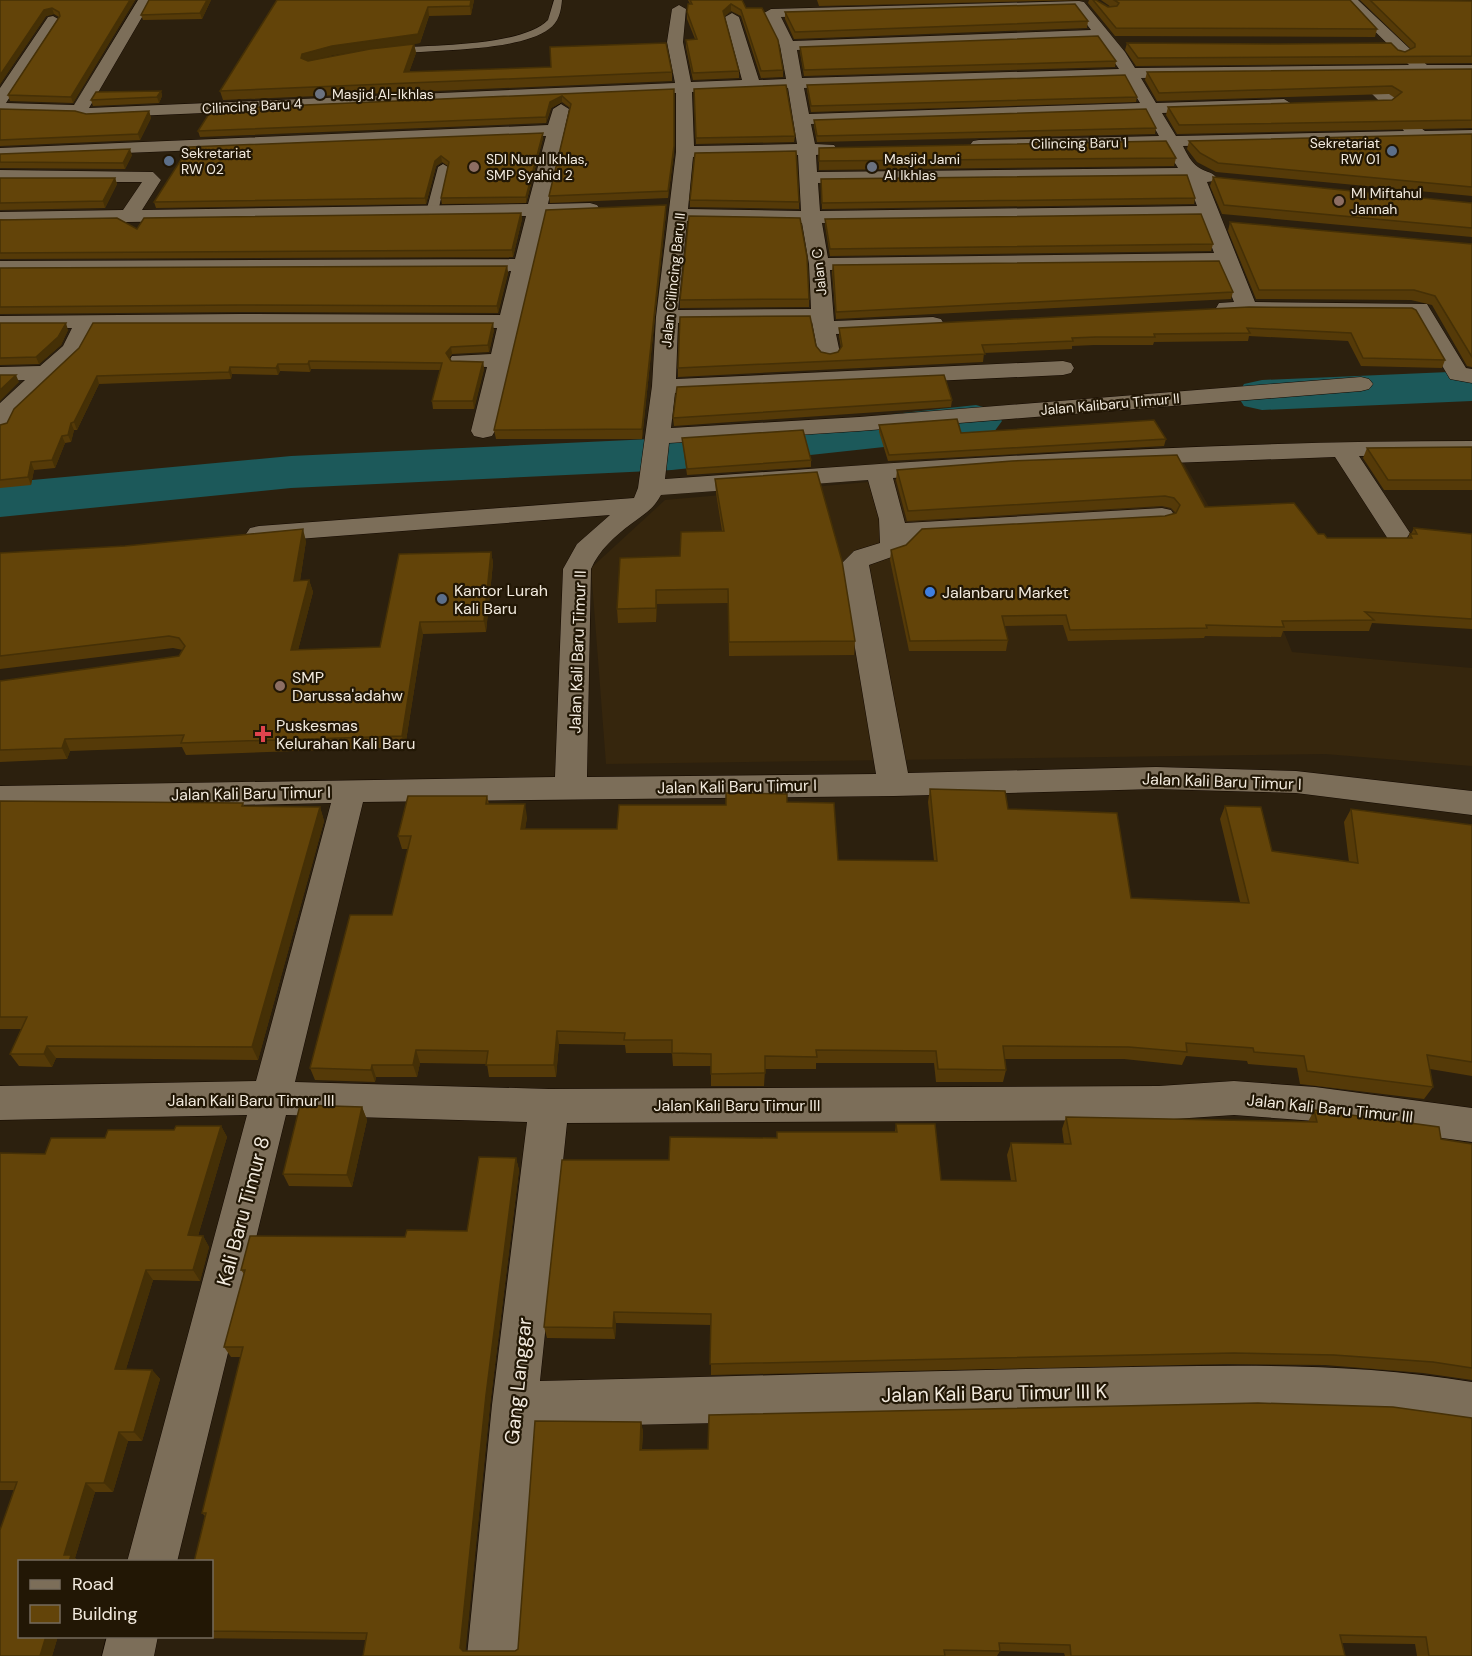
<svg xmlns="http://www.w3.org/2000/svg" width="1472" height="1656" font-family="'DM Sans',sans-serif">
<rect width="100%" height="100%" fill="#2c200e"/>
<path fill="#36260d" d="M1184,463l56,98 17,4 35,87 180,16v98l-147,-12 -719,10 -15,-196 74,-68 282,-25z"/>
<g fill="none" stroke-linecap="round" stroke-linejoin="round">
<path fill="#1c595a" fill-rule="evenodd" d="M1472,371v30l-210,9 -18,-4 -7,-11 7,-11 18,-4z
M976,405l18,5 8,11 -8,11 -18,5 -304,33 -381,18 -291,29v-34l291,-27 381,-18z"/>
<g stroke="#140900" stroke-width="1">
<path id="lane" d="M554,0h8c-1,11 -3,22 -13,29 -30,23 -121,21 -161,25l-5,-3 5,-3c38,-3 134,-1 160,-28z
M443,164l5,3 -10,45 -2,2h-8l-2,-2 12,-45z"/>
</g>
<g stroke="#140900" stroke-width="1">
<path id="street" d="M138,0h14l-63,108 586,-25 -8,-41 5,-33 7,-4 7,4 -3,33 8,40 51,-2 -17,-63 7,-4 7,4 20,63 27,-1 -6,-33 -16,-33 7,-4 308,-8 5,1 41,50 10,16 274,-3 -66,-65h15l69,65h45v10h-100l23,22 22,28 8,6 47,-1v10l-289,6c4,8 8,16 15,21 6,5 13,4 18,10l-2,4 -7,1 48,120 172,2 39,64 6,1v14l-22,-4 -38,-64 -193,-2 -3,-5 3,-5 15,-1 -15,-37 -389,5 4,51 99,-4 8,2 3,5 -3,5 -8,2 -97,3 4,19 -3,5 -8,2 -8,-2 -3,-5 -6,-31 -134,1 -2,56 387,-18 8,2 3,5 -3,5 -8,2 -388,18 -4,35 188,-11 502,-40 8,2 4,5 -4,5 -8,2 -502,40 -190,12 -4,36c268,-19 537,-38 807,-38v14l-113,1 51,77 -4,6 -9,2 -9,-2 -53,-82 -325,12 -117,9 12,45 257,-15 9,2 4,6 -4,6 -9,2 -242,13 -17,16 -34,12 39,208 248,-6 140,4 176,20v24l-176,-22 -140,-4 -262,7 -531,6 -68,280 254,7 610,-3 75,-5 81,6 157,21v34l-157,-21 -81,-6 -75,5 -592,3 -27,258c180,-4 360,-10 539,-13 132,-2 263,-8 393,14v46l-88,-13 -133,-4 -715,16 -17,229h-52l25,-251 35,-283 -241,-7 -109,447h-50l120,-447 -247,5v-34l256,-5 75,-278 -331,7v-24l555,-9 8,-208 14,-25 33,-29 -351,27 -9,-2 -4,-6 4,-6 9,-2 375,-28 4,-10 14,-102 4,-69 20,-165v-59l-588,25 -11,-3 -77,-2v-25l48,-71 5,-1 7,4 -54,83 68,2zM1075,9l16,21 -298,11 -12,-24zM1098,39l21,30 -317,9 -5,-28zM1353,75l30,30 21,26 -228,5 -14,-23 122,-4 8,-5 -8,-5 -128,4 -15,-25zM1125,78l15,25 -331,11 -5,-26zM788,88l9,56 -103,2 -2,-54zM1146,113l13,23 -180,4 -6,1 -3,4 3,4 6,1 186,-3 13,21 -361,4 -1,-17 18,-2 3,-4 -3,-4 -19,-1 -4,-20zM798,155l3,56 -113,-2 5,-52zM1187,179l10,27 -377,5 -2,-28zM1201,218l13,35 -386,5 -6,-35zM687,221l115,2 7,41 2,45 -133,1zM868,480l11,39 1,24 -26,8 -13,13 35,210 -289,3 4,-208c8,-19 24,-33 40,-45 13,-10 22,-14 30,-29z
M561,104l8,5 -21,95 42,-1 7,2 3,4 -3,4 -7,2h-45l-50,216 -3,5 -9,2 -9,-2 -3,-5 16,-64 -35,-1 -3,-5 3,-5 39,-2 6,-26h-403l-14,26 -65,61 -7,14 -8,2v-28l25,-23 -25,1v-14l40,-1 23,-20 9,-18h-72v-12l240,-2 260,1 11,-44 -511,2v-12l515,-2 11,-43 -526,8v-12l123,-2 19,-28h-142v-12l153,2 8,8 -19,30 386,-6 18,-68 -546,22v-10l548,-23 5,-16z
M107,1636h51l-4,20h-52z"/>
</g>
<use href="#lane" fill="#7c6e59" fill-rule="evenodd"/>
<use href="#street" fill="#7c6e59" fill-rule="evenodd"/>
</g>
<path fill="#553a08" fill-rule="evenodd" d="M0,0h135l-62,103 -63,-2 -2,-6 51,-78 -5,-3 -8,2 -46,68z
M211,0l-9,19 -59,1 -2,-5z
M277,0h197l-3,15 -42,1 -9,27 -24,3 18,-2 2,9 -7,19h263v9l-449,19 -3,-9zM359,51l-44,9 18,-5z
M688,0h54l4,8 37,62v7l-22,1 -20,-62 -10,-5 -7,5 15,55v7l-46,2 -7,-33v-7l9,-1 -8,-20v-7l3,-8z
M817,0h268l-266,6z
M1089,0h7l12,7h3l-10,-7h249l27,29 -2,8 -260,-1 -27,-33z
M1360,0l112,1v62l-336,3 -11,-16 2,-7 271,7 7,2 6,-3z
M785,12l303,9 -1,7 -293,11 -9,-20z
M800,47l316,14 -1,6 -311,9 -4,-24z
M1472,69v59l-295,6 -11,-19 2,-8 224,-7 3,-2 -6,-4 -232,7 -12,-21 2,-8z
M807,85l330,12 -1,5 -325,10 -4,-22z
M674,89v63l-6,46 -118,5 -1,-7 21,-88 -8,-6 -11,6 -5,15 -346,14 -2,-6 14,-22z
M694,89l101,47 -1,6 -98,2z
M161,91l1,5 -3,7 -66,3 -2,-6z
M0,109l86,5 63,-3 2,7 -11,22 -140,6z
M814,120l342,8 -1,6 -338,8 -3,-16z
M543,133v5l-17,65 -84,1 -1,-6 7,-32 -6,-4 -6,4 -10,38 -270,4 -2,-6z
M1472,134v62l-256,-24 -19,-10 -10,-13 2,-8z
M819,148l357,10 -2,8 -355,4z
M0,154l132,1 -7,14 -125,-1z
M1213,177l259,26v34l-250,-23 -12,-28z
M0,178h115l2,6 -12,24 -105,2z
M821,179l374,19 -1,6 -372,5z
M690,200l109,2v7l-109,-2z
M666,205v8l-24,226h-146l-2,-9z
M521,213l1,6 -9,38 -513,2v-40l137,10z
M825,219l388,25 -2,7 -381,5 -5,-31z
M1230,222l242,22v123l-5,-1 -35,-61 -21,-5 -155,-1 -28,-68z
M833,265l400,27 -2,7 -395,20 -4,-47z
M507,266l1,7 -10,40 -258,-1 -240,2v-46z
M809,299v8l-129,1v-8z
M1412,308l33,52 -3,8 -81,-2 -13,-25 -99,-5 -1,5 -94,1 -1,3h-59l-22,1v3l-88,4 -1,9 -305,15v-9l138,-22 5,6 9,2 8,-2 3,-4 -2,-12v-8z
M0,323l68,7 -7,15 -22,19 -39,1z
M494,330l-5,22 -37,2 -3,4 2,3 32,1 1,7 -10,40h-41l-1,-8 8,-31 -129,-1 -1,3 -30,-1 -2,4 -46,-1 -1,5 -132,5 -22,46h-3l-3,12 -6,1 -10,25 -21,2 -3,15 -31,3v-63l7,-2 72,-75z
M952,400l-1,7 -277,19 -1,-8z
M879,425l82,8 205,6 -2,7 -276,15 -9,-29z
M682,438l129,22v7l-124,8z
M1472,447v43h-88l-21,-32 4,-10z
M1177,455l28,52 113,27 9,4h81l2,-4h1l3,-6 58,6v95l-100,-6 -3,8h-86l-2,6 -76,-1 -1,2 -136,3 -5,-16 -59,1 4,14 -2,11h-97l-19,-91 1,-10 274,-34 11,-3 -5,-5 -9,-2 -255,15 -11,-41 1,-10z
M715,479l140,162 -1,14 -125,1 -1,-53 -71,1 -1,18 -38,1 -1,-14 63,-53 42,-25 -6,-38z
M306,541l-6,40 9,-1 4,12 -15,58 82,-3 111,-95 2,11 -7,69 -63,2 -18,113 -219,8 -4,-8 -112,4 -3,8 -67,3v-81l179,-25 4,-6 -10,-2 -173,21v-116z
M930,789l78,20 123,89 109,4 -20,-83 5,-13 47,45 77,11 -5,-40 7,-13 121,16v251l-42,-7 3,18 -9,12 -124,-15 -3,-16 -49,-4 -1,-3 -61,-5 -4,9 -58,-6h-119l1,11 -3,12h-67l-2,-19h-118v6h-51l-1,17h-53v-20h-38l-1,-13h-46l-1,-8 -66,-1 -3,33h-67l-2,-13 -67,-1 -3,14h-41l-1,5 -60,-2 -5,-12 82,-153 16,-66h-6l-4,-13 89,-40 2,8 38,13 -2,12h92l109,-24 61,-3 51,58 96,1 -6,-59z
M0,801l243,2 1,3 76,1 4,14 -66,239 -202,-2 -4,9 -33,-1 -9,-12 11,-25h-21z
M362,1107l5,13 -15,67 -63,-1 -6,-12z
M1314,1110l127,29 31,5v236l-49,-7 -98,-8 -98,-1 -516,11v-50l-95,-2 -1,16 -68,-1 -3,-11 125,-167 108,-22 118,-6 1,-8 45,56 70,1 -4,-26 4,-12 53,1 -2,-15 4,-12 242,5z
M176,1126h45l6,11 -29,99h5l6,11 -9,34 -47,-1 -27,89 26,1 8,9 -18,62h-14l-15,51h-18l-20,66 4,4h-59v74h38l-6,20h-52v-126l14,-40h-14v-337l45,1 6,-16h54l3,-8h66z
M516,1158l3,12 -29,235 -25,246h50l3,-2 123,-227 2,10 -1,17h66l550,-46 214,253h-55l-2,-12 -73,-1 3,13h-280l-1,-3 -64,-2 -3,5h-634l3,-16 -180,-2 -1,-2h27v-74l-6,-45 -4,-4 39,-156h-10l-7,-10 20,-73 -3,-4 164,-33 62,-6z"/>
<path fill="#453006" d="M130,0h5l-62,103 -2,-6z
M207,0h4l-9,19 -2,-6z
M471,0h3l-3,15 -1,-9z
M731,4v7l-8,7v-7z
M428,7l1,9 -9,27 -87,12 -30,8 -2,-5 1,-4z
M52,8l2,6 -8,2 -46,68v-9l44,-65z
M414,44l2,9 -10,28 -2,-9z
M161,91l1,5 -3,7 -2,-6z
M674,95v57l-6,46v-7z
M562,96v6l-11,6 -5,15v-6l4,-15z
M149,111l2,7 -11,22 -2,-6z
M543,133v5l-17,65v-6z
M130,149l2,6 -7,14 -2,-6z
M441,156l1,6 -6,4 -10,38 -1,-6 10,-37z
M115,178l2,6 -12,24 -2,-7z
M666,205v8l-24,226v-10z
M521,213l1,6 -9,38 -1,-7z
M507,266l1,7 -10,40 -1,-7z
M66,323l2,7 -7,15 -22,19 -3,-7z
M493,323l1,7 -5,22 -1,-7z
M451,347l1,7 -5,6 -1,-7z
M309,361l2,8 -1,3 -2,-8z
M483,362l1,7 -10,40 -1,-8z
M278,364l2,7 -2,4 -2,-7z
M230,367l2,7 -1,5 -2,-7z
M16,375l3,7 -19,19v-11z
M97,376l2,8 -22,46 -3,-8z
M71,423l3,7 -3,12 -3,-7z
M62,436l3,7 -10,25 -3,-8z
M31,462l3,8 -3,15 -3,-8z
M303,529l3,12 -8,52 -4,-12z
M491,552l2,11 -7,69 -2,-11z
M309,580l4,12 -18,70 -4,-12z
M656,590l1,14 -1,18z
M420,622l3,12 -18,113 -3,-11z
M65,739l5,12 -3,8 -5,-11z
M525,804l2,13 -4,25 -2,-13z
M320,807l4,14 -66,239 -6,-13z
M557,1031l2,13 -3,33 -2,-12z
M47,1046l9,12 -4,9 -8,-13z
M416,1050l4,13 -3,14 -4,-12z
M372,1065l4,12 -1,5 -4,-12z
M362,1107l5,13 -15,67 -5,-12z
M221,1126l6,11 -32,109 -7,-11z
M516,1158l3,12 -29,235 -25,251 -5,-8 26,-253z
M203,1236l6,11 -9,34 -7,-11z
M146,1270l7,10 -30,99 -8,-10z
M614,1312l2,11 -1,16 -2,-11z
M152,1370l8,9 -18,62 -8,-9z
M641,1422l2,10 -2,27 -1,-9z
M119,1432l9,9 -15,51 -9,-9z
M86,1483l9,9 -20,66 4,4h-10l-5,-7z
M46,1636h12l-6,20h-12z"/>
<path fill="#634409" stroke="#453006" stroke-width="1.5" d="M0,0h130l-59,97 -63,-2 52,-79 -1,-4 -7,-4 -8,2 -44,65z
M149,0h58l-7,13 -59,2z
M277,0h194l-1,6 -42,1 -10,27 -86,12 -30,8 -1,4 7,3 62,-12 44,-5 -10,28 147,-5 -1,-20 116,-4 6,29 -452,19z
M690,0h52l4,8h16l16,32 5,30 -22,1 -20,-61 -10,-6 -8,7 16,60 -46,2 -7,-33 11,-1 -10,-27 1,-8h4z
M1093,0h3l12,7 9,-1 2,-3 -5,-3h236l27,29 -261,-1z
M1370,0l102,1v55l-334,2 -11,-15 150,1 114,-1 7,7 7,2 10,-5v-3z
M1075,4l13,17 -293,11 -10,-20z
M1098,36l18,25 -312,9 -4,-23z
M1472,69v51l-293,5 -11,-18 224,-7 10,-8 -10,-6 -233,7 -12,-21z
M1125,75l12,22 -326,9 -4,-21z
M786,85l9,51 -99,2 -2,-49z
M674,89v57l-6,45 -119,5 22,-92 -9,-8 -12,6 -4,15 -348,14 14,-22z
M161,91l-4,6 -66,3 5,-8z
M0,109l75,2 11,3 63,-3 -11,23 -138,6z
M1146,109l10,19 -339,8 -3,-16z
M543,133l-17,64 -85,1 8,-36 -8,-6 -6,5 -10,37 -271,4 35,-55z
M1472,134v53l-254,-24 -18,-10 -11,-12z
M1166,141l10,17 -357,3v-13z
M130,149l-7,14 -123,-1v-8z
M796,151l3,51 -109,-2 5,-47z
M1187,175l8,23 -373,5 -1,-24z
M1213,177l259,26v25l-248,-23z
M0,178h115l-12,23 -103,2z
M666,205l-24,224 -148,1 52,-220z
M521,213l-9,37 -512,3v-33l117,-2 20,11 7,-11z
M1201,214l12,30 -383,5 -5,-30z
M689,216l111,2 7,39 2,42 -129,1z
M1230,222l242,22v113l-37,-61 -21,-6h-155z
M1219,261l14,31 -397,20 -3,-47z
M507,266l-10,40 -259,-1 -238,2v-39z
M1249,307l163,1 4,2 29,50 -82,-2 -12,-25 -104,-5 3,5 -96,1 1,3h-59l-24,1 1,3 -91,4 3,9 -307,14 2,-51 130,-1 6,30 5,6 9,2 8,-2 4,-6 -3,-18z
M0,323h66l-8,14 -22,20 -36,1z
M93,323h400l-5,22 -37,2 -5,6 5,8 32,1 -10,39h-41l10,-38 -133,-2 -1,3h-30l-2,4 -46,-1 -1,5 -132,4 -23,46 -3,1 -3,12 -6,1 -10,24 -21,2 -3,15 -28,3v-55l7,-2 7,-14 65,-61z
M0,375h16l-16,15z
M944,375l8,25 -279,18 4,-31z
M957,419l4,14 193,-13 12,19 -277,16 -10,-30z
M803,430l8,30 -124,9 -5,-31z
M1472,447v33h-84l-21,-32z
M1177,455l28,52 89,-4 24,31h6l3,4h85l-2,-4h7l-3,-6 58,6v85l-107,-7 9,8 -92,1 2,6 -78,-2 1,3 -137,2 -4,-15 -64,1 6,24 -98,1 -19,-91 15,-5 16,-16 243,-13 11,-3 4,-8 -6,-7 -9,-2 -257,15 -11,-41 115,-9z
M817,472l25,89 13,80 -126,1 -1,-53 -72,1v18l-39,1 3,-51 60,-2 1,-24 43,-1 -9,-52z
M303,529l-9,52 15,-1 -18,70 89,-3 19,-93 92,-2 -7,69 -64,1 -18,114 -221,7 3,-8 -119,4 -3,9 -62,2v-69l179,-25 6,-10 -6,-8 -10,-2 -169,20v-103l125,-7z
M930,789l75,2 3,18 109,4 14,85 118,5 -24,-97 36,1 11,44 86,12 -7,-54 121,16v237l-45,-7 6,32 -126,-16 -3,-15 -50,-4 -1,-4 -67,-5 1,9 -58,-5 -126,-1 3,24 -68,-1 -2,-18 -120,-1 1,7 -52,-1v17l-54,1v-20l-39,-1v-13h-48l1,-7 -68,-2 -3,34h-68l2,-14 -72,-1 -3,15h-41l-1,5 -61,-2 40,-153h42l19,-79h-13l10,-40h79l-1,8h39l-4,25h96l2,-24h107v-12l61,1v8l47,1 4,57 99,1z
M0,801l243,2 -1,3 78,1 -68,240 -205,-1 -3,8h-34l17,-37h-27z
M300,1105l62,2 -15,68 -64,-1z
M1314,1110l125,17 2,12 31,5v224l-39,-6 -99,-7 -100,-2 -524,11 1,-50 -97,-2 -1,16 -69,-1 18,-167h107l1,-23 107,1v-6h120l-1,-8h39l6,56 75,1 -5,-38 60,1 -5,-27 251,5z
M176,1126h45l-33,109 15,1 -10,34h-47l-31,99 37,1 -18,62h-15l-15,51h-18l-22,72h7l-2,7h-49v74h26l-6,20h-40v-126l17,-48h-17v-329l45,1 6,-16h54l3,-8h66z
M479,1157l37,1 -30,237 -26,253 3,3h52l3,-2 17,-228 106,1 -1,28 68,-1 1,-34 549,-12 135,4 79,11v238h-43l-3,-19 -86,-2 5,21h-274l-1,-11 -71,-2 1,8 -56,-1 1,6h-582l4,-23 -155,-2v-69h-18l12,-49h-4l41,-166h-19l21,-77h-4l9,-34 155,1 2,-7 60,1z"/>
<g fill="#6b7280" stroke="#221705" stroke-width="2">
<circle cx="320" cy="94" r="6"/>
<circle cx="872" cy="167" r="6"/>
</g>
<g fill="#5c6f8a" stroke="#221705" stroke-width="2">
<circle cx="1392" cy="151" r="6"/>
<circle cx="169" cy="161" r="6"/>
<circle cx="442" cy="599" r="6"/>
</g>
<g fill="#8d6e63" stroke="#221705" stroke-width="2">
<circle cx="474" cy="167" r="6"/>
<circle cx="1339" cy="201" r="6"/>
<circle cx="280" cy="686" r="6"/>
</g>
<circle fill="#3f7fe0" stroke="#221705" stroke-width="2" cx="930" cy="592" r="6"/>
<path fill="#e0444e" stroke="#221705" stroke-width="2" d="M260 725h6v6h6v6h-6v6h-6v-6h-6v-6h6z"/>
<g text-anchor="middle" stroke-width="4.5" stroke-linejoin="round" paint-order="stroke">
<g font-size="14" fill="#f2eade" stroke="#221705" text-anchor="start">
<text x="332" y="99">Masjid Al-Ikhlas</text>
<text x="1380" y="148" text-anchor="end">Sekretariat<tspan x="1380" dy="16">RW 01</tspan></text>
<text x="181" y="158">Sekretariat<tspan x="181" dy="16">RW 02</tspan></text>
<text x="486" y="164">SDI Nurul Ikhlas,<tspan x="486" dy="16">SMP Syahid 2</tspan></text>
<text x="884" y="164">Masjid Jami<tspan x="884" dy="16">Al Ikhlas</tspan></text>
<text x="1351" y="198">MI Miftahul<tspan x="1351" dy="16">Jannah</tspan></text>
</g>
<g font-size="14" fill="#f2eade" stroke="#221705">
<text transform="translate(252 106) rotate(-3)" y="5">Cilincing Baru 4</text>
<text transform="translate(1079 143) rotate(-1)" y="5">Cilincing Baru 1</text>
<text transform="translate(819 272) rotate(-96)" y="5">Jalan C</text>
<text transform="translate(673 280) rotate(-84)" y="5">Jalan Cilincing Baru II</text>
<text transform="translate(1110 404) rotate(-5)" y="5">Jalan Kalibaru Timur II</text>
</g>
<g font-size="16" fill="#f2eade" stroke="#221705" text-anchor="start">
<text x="454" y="596">Kantor Lurah<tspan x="454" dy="18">Kali Baru</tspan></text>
<text x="942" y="598">Jalanbaru Market</text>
<text x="292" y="683">SMP<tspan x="292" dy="18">Darussa'adahw</tspan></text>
<text x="276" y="731">Puskesmas<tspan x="276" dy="18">Kelurahan Kali Baru</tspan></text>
</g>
<g font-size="16" fill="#f2eade" stroke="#221705">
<text transform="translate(577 652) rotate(-88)" y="6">Jalan Kali Baru Timur II</text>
<text transform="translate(1222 781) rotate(2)" y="6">Jalan Kali Baru Timur I</text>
<text transform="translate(737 786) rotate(-1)" y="6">Jalan Kali Baru Timur I</text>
<text transform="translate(251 793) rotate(-1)" y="6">Jalan Kali Baru Timur I</text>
<text x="251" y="1106">Jalan Kali Baru Timur III</text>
<text x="737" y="1111">Jalan Kali Baru Timur III</text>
<text transform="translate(1330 1108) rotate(6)" y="6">Jalan Kali Baru Timur III</text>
</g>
<g font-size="20" fill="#f2eade" stroke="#221705">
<text transform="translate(243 1211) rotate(-75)" y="7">Kali Baru Timur 8</text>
<text transform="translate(518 1381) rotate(-84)" y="7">Gang Langgar</text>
<text transform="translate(994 1393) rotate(-1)" y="7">Jalan Kali Baru Timur III K</text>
</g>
</g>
<rect x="18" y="1560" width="195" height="78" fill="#221705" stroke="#756b5c" stroke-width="1.5"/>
<rect x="30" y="1580" width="30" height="9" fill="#7c6e59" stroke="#756b5c" stroke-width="1.5"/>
<text x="72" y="1590" font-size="18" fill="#f2eade">Road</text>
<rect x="30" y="1605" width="30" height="18" fill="#634409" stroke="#756b5c" stroke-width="1.5"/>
<text x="72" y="1620" font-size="18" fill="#f2eade">Building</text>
</svg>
